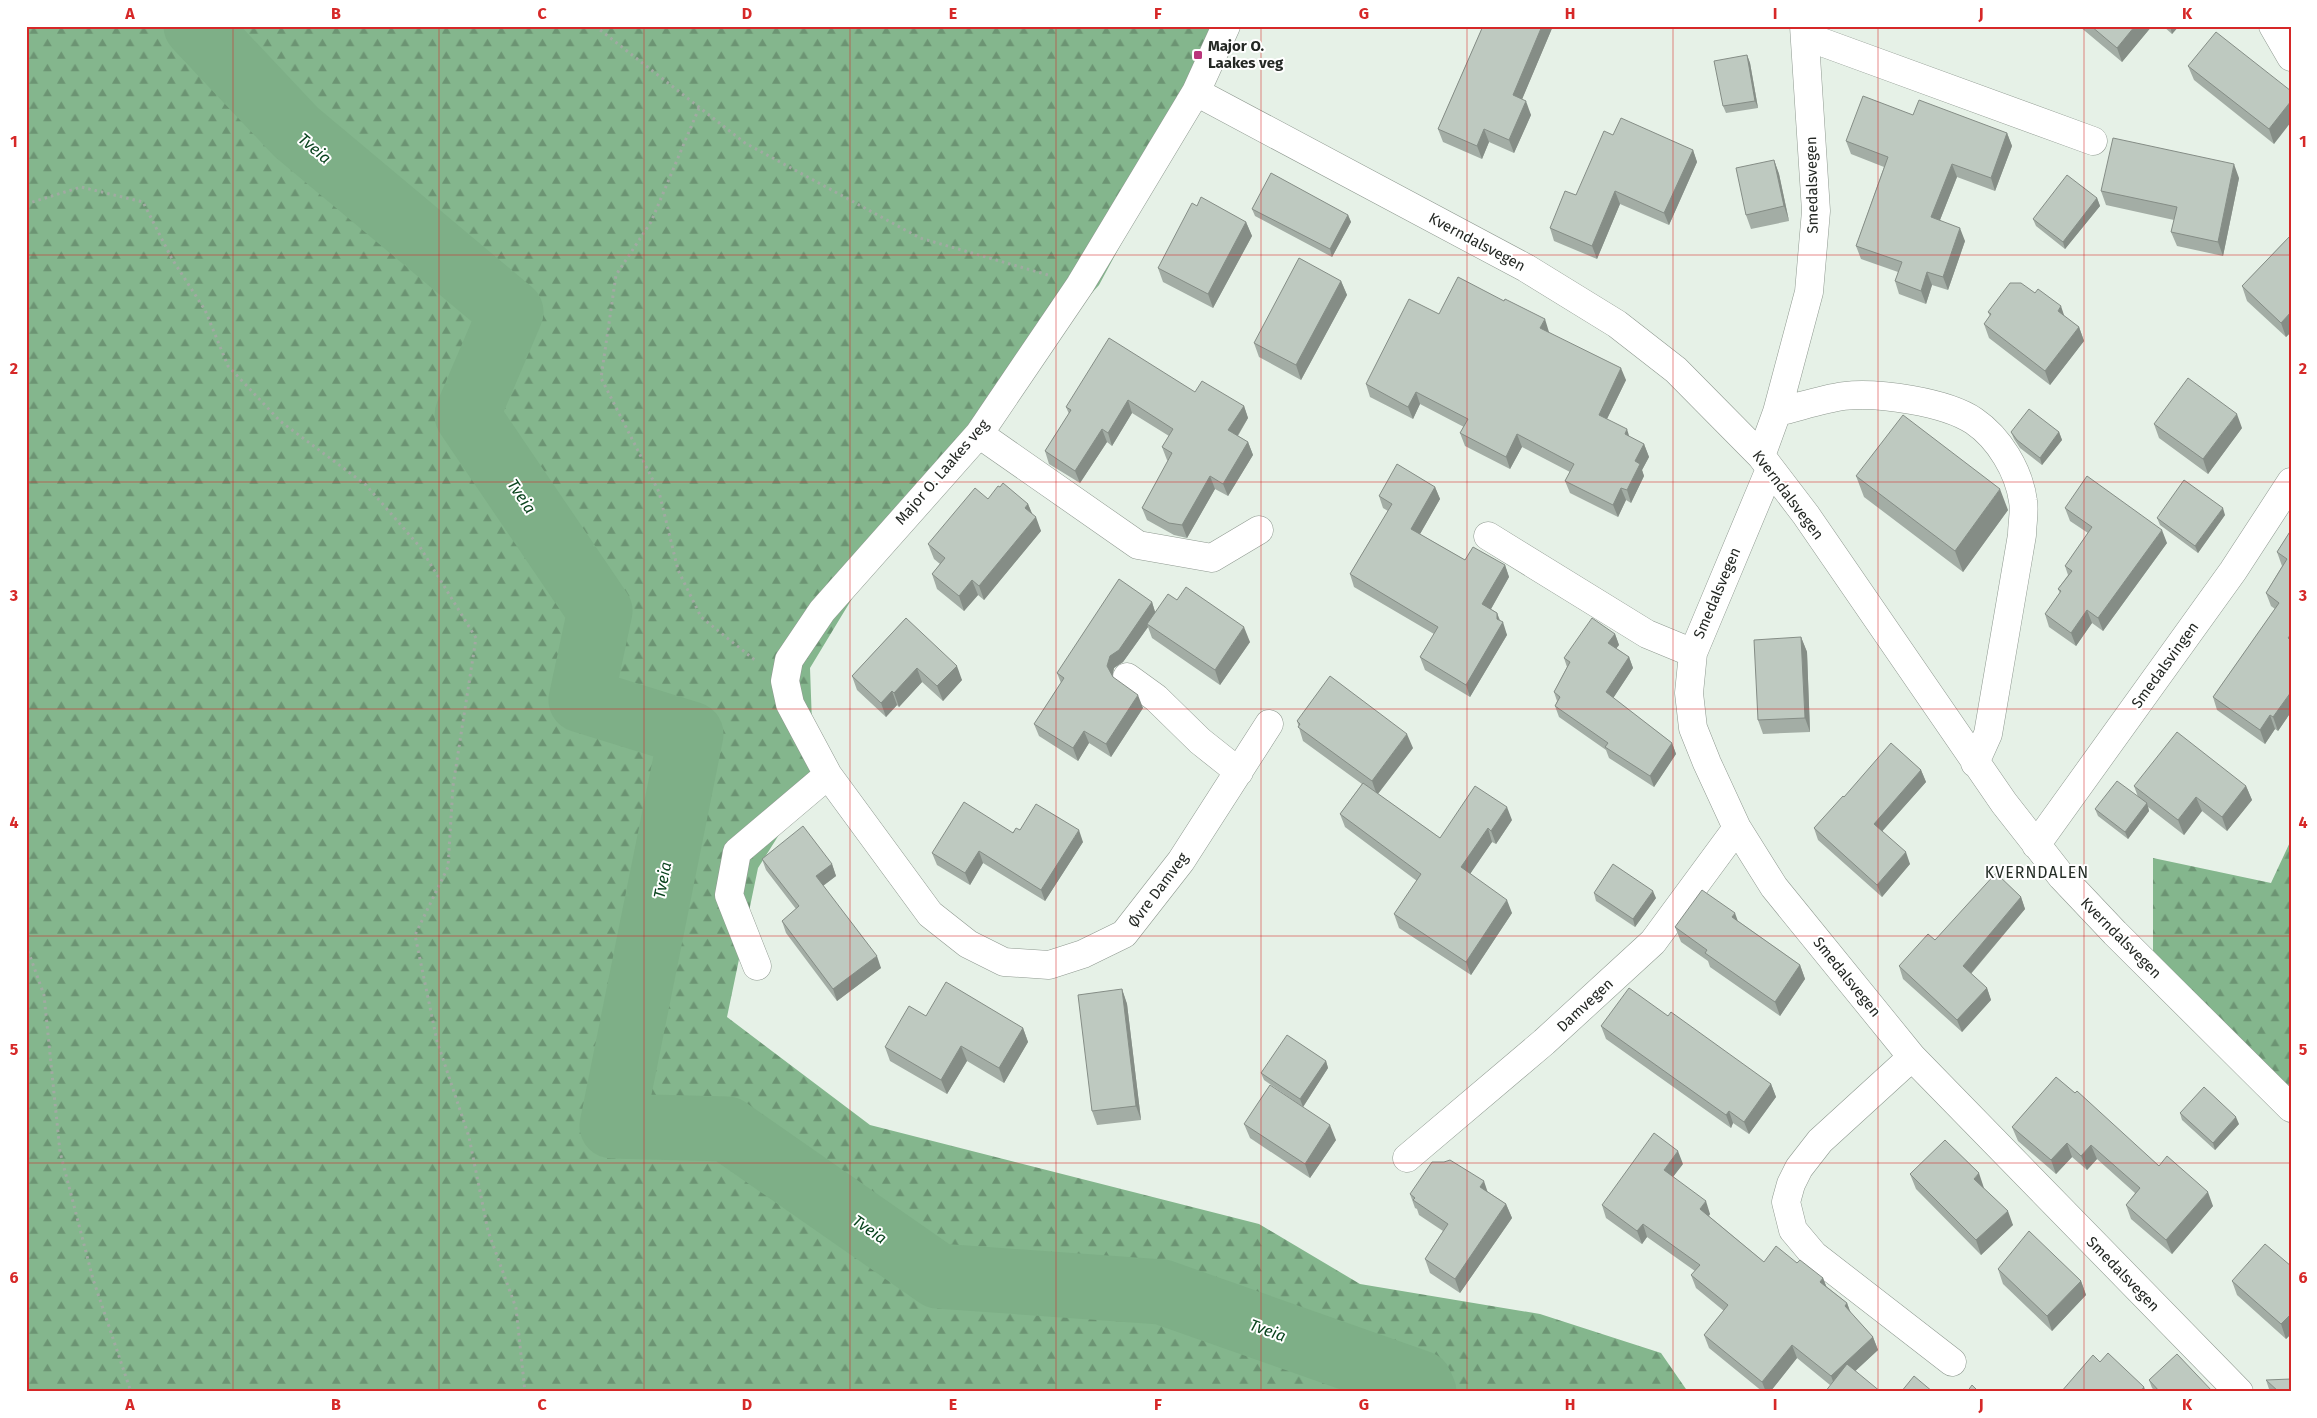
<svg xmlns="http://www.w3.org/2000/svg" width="2317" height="1418" font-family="'Fira Sans',sans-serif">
<defs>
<pattern id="forest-firs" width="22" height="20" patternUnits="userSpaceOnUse" patternTransform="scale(1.25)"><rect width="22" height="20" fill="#84b68d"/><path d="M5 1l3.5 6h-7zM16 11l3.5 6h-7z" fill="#6c9473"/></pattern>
</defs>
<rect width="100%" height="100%" fill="#e6f1e7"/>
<path fill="url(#forest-firs)" d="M26,26h1212l-139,259 -180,203 -109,180 4,111 -56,89 -31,149 143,108 389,99 101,60 180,30 121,39 27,39h-1662z
M2291,840v271l-138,-129v-124l118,25z"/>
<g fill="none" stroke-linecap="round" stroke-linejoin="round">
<path stroke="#7eaf87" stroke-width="65" d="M196,26l100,106 215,180 -44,103 133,196 -19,89 110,34 -79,392 115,3 211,147 224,16 258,91 4,9"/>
<g stroke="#8f9990" stroke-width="29">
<path id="minor" d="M1226,26l-30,66 -116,193 -101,149 -157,177 -33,49 -4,21 5,23 38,71 102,139 38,30 36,18 45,3 34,-11 41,-20 57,-73 88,-137
M2273,26l18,31
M1805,36l288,105
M1196,92l330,176 91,56 59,46 85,86 45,59 198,288 58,74 53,56 176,175
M1777,412c22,-5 45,-13 67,-16 34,-4 102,6 130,25 25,17 45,50 49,80 2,10 -1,23 -1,34l-34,199 -13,29
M979,434l159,111 74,13 47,-28
M1761,456l16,-44 32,-120 7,-81 -12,-185
M1770,469l-77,184 -4,40 4,35 14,35 30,65 37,59 138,170 327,335
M1488,536l159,98 46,19
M1127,677l29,21 44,43 39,31
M2036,845l197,-274 58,-89
M757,966l-28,-71 8,-43 91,-77
M1912,1057l-92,84 -21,27 -8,16 -5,18 7,28 21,25 138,107
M1407,1158l137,-116 109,-100 84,-114"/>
</g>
<path stroke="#a1aaa2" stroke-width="3" stroke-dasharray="2.5 4" stroke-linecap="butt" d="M595,26l150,117 175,95 128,37
M699,108l-48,114 -35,53 -15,103 58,114 19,78 23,47 55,44
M26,204l55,-17 62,15 29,57 33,51 23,56 52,55 86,64 54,62 56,91 -23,148 -5,81 -33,68 22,106 32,96 19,94 28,77 9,84
M26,945l18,50 16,157 33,127 38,113"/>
<use href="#minor" stroke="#fff" stroke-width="28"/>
</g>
<path fill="#a3ada5" d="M1483,26h70l-31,73 9,16 -17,38 -25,-11 -7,17 -39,-17 -5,-13z
M2079,26h73l-30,36z
M2163,26h16l-7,8z
M1747,55l3,8 8,45 -32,5 -3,-7z
M2188,66l103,25 -17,53 -80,-64z
M1913,115l94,18 5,13 -17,45 -38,-14 -17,43 25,21 -17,49 -16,-5 -6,19 -27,-10 -4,-13 3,-9 -37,-13 -5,-13 28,-79 -33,-13 -5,-13z
M1613,135l80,15 4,12 -28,63 -49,-21 -23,55 -43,-18 -4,-13 26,-33z
M1774,160l5,14 10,47 -38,8 -5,-14z
M2239,178l-16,78 -46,-10 -6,-14 3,-12 -68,-15 -5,-14z
M2097,198l3,8 -35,43 -29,-23 -3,-7z
M1197,206l49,16 6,14 -39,72 -50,-26 -5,-14z
M1252,209l96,6 3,7 -19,35 -77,-41z
M2291,235v97l-5,5 -39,-36 -5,-15z
M1341,281l6,14 -46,85 -42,-23 -5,-14z
M1988,312l77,5 14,10 5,14 -34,44 -61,-47 -5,-14 6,-8z
M1439,314l110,18 77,48 -19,39 23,18 14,7 5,13 -7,13 2,6 -13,27 -5,-3 -8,17 -48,-24 -5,-12 5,-9 -48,-25 -12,22 -45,-23 -5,-13 4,-6 -44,-23 -7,15 -43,-22 -4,-13z
M1195,392l49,14 4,12 -10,18 10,6 5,13 -25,41 -13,-7 -28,49 -13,-3 -27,-15 -5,-12 26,-47 -1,-1 -5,-13 7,-11 -37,-23 -20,33 -5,-4 -27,41 -31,-19 -4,-13 24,-37 -3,-7z
M2154,424l88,4 -34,46 -49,-36z
M2011,432h48l3,8 -20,25 -22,-17 -6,-9z
M1856,476l152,34 -45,62 -99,-75z
M1435,487l5,12 -20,35 45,26 40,5 4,12 -18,32 6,4 3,7 7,15 -37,62 -45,-27 -5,-13 14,-23 -80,-47 -4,-13 38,-63 -5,-3 -4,-12z
M988,499l40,5 4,10 9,17 -57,69 -6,-5 -14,16 -27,-22 -5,-15 8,-10 -6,-5 -6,-15z
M2065,508l102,35 -64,88 -11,-8 -16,23 -27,-19 -4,-13 15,-21 -2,-4 10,-14 -3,-9 23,-33 -18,-12z
M2225,515l-27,38 -38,-28 -3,-7z
M2291,530v182l-13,19 -3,-2 -10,15 -48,-34 -4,-13 62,-88 -4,-3 -5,-13 16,-27 -5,-14z
M1177,600l73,42 -30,43 -68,-47 -4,-11 -25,35 -9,6 -2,8 31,32 -32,49 -22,-14 -11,18 -39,-25 -5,-12 27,-41 -4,-10 95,-71 3,10z
M906,618l56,62 -19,21 -21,-19 -23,25 -2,-2 -11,12 -29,-27 -5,-14z
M1615,634l4,11 -3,3 13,9 4,11 -20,30 59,45 4,11 -22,33 -45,-29 -3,-8 -47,-33 -4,-11 2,-5 -3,-9 13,-25 -3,-9z
M1801,637l6,15 3,80 -47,2 -5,-14z
M1297,721l116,27 -35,46 62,44 72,-18 -16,24 -4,-2 -22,31 42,40 -41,62 -72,-47 -5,-14 23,-33 -72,-54 -5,-13 22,-30 -59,-43z
M1921,770l5,12 -44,49 28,33 -28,33 -64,-57 -4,-12 30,-31z
M2134,786h112l6,14 -25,31 -25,-20 -18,24 -36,-28 1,4 -21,28 -30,-23 -3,-7 43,-12z
M1020,830l63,12 -38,59 -62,-38 -13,22 -33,-20 -5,-12z
M762,859l70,5 4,12 -13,10 58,82 -44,33 -51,-68 -4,-12 14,-12 -30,-39z
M1594,893l62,5 -21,29 -39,-26z
M2021,897l4,12 -54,65 16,14 4,12 -29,32 -59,-53 -4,-13 36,-26z
M1738,921l62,44 5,14 -25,37 -70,-49 -2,-6 -27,-19 -6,-15z
M1122,989l5,15 14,116 -44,5 -5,-14z
M926,1016l97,12 5,14 -24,41 -37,-22 -20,33 -57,-33 -5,-14z
M1668,1016l103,68 5,13 -27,37 -16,-11 -2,5 -125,-89 -5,-13z
M1326,1061l2,7 -25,39 -39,-27 -3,-7z
M2056,1077l103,89 54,40 -41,48 -41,-35 -5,-14 9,-12 -38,-34 -10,11 -15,-13 -16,17 -38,-33 -6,-14z
M2180,1113l59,11 -24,26 -33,-30z
M1244,1124l92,16 -26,38 -60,-40z
M1683,1164l-10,13 37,37 -1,2 55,46 33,1 26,15 3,8 21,17 3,9 23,25 5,13 -23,21 -25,14 -33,-27 -27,34h-7l-54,-44 -5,-13 20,-24 -28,-23 -5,-13 4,-4 -48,-34 -5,7 -36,-26 -4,-13z
M1910,1174l74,14 29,37 -32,30 -65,-66z
M1487,1191l19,13 6,14 -52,75 -30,-20 -5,-14 18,-28 -24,-16 -2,-6 -2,-1 -5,-14z
M2291,1266v68l-5,5 -49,-44 -5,-14z
M1998,1269l83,12 5,14 -34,36 -49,-47z
M2149,1380l64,12h-57l-4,-4z
M2266,1380l25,12h-21z"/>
<path fill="#858d86" d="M1542,26h11l-35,83 -5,-14z
M2135,26h17l-30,36 -5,-14z
M2170,26h9l-7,8z
M1747,55l3,8 8,45 -3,-7z
M1526,101l5,14 -17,38 -5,-13z
M2291,101v21l-17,22 -5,-15z
M1484,129l5,13 -7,17 -5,-13z
M2007,133l5,13 -17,45 -4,-13z
M1693,150l4,12 -28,63 -5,-12z
M1774,160l5,14 10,47 -5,-15z
M1952,164l5,13 -21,53 -5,-13z
M2234,164l5,14 -16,78 -5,-14z
M1615,191l5,13 -23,55 -5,-13z
M2097,198l3,8 -35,43 -2,-7z
M1348,215l3,7 -19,35 -2,-8z
M1246,222l6,14 -39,72 -5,-14z
M1960,228l5,13 -17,49 -5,-13z
M1927,272l5,13 -6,19 -5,-13z
M1341,281l6,14 -46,85 -5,-15z
M2061,306l5,15 -8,-10z
M2291,312v20l-5,5 -5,-14z
M1545,319l4,13 -4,8 -5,-12z
M2079,327l5,14 -34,44 -5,-14z
M1621,368l5,12 -23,47 -4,-12z
M1416,392l4,12 -7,15 -5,-12z
M1128,400l4,13 -20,33 -4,-13z
M1244,406l4,12 -15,25 -5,-13z
M2237,414l5,14 -34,46 -5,-15z
M1102,429l5,13 -27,41 -5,-12z
M1627,429l4,13 -6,-8z
M2059,432l3,8 -20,25 -2,-7z
M1517,434l5,13 -12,22 -4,-12z
M1248,442l5,13 -25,41 -5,-12z
M1644,444l5,13 -7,13 2,6 -13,27 -4,-13 8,-29z
M1210,476l5,13 -28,49 -5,-13z
M1435,487l5,12 -24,42 -5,-12z
M1621,488l5,12 -8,17 -5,-12z
M2000,489l8,21 -45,62 -8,-21z
M1028,504l6,14 -9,-10z
M2223,508l2,7 -27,38 -3,-7z
M1036,517l5,14 -57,69 -5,-14z
M2162,530l5,13 -64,88 -5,-13z
M1505,565l4,12 -22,39 -5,-12z
M972,580l6,15 -14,16 -5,-15z
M1152,602l4,13 -9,9 1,3 -25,35 -9,6 -2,11 -5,-13 3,-10z
M2087,610l5,13 -16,23 -5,-13z
M1497,613l4,12 2,-3 4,13 -37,62 -4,-12 31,-66z
M1244,627l6,15 -30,43 -5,-15z
M1615,634l4,11 -7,9 -4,-11z
M1801,637l6,15 3,80 -5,-14z
M1629,657l4,11 -23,35 -4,-11z
M957,666l5,14 -19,21 -6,-15z
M917,668l5,14 -23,25 -5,-14z
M892,691l5,14 -11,12 -5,-14z
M2291,692v20l-13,19 -5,-14z
M1138,695l5,13 -32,49 -5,-13z
M2270,715l5,14 -10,15 -5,-14z
M1084,731l5,12 -11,18 -5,-13z
M1407,734l6,14 -36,47 -5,-14z
M1672,743l4,11 -22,33 -4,-11z
M1921,770l5,12 -48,54 -4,-12z
M2246,786l6,14 -25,31 -5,-14z
M2196,797l6,14 -18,24 -6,-15z
M2147,803l2,8 -21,28 -3,-7z
M1507,807l5,13 -16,24 -5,-13z
M1488,828l4,14 -26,38 -5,-13z
M1079,830l4,12 -38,59 -4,-11z
M979,851l4,12 -13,22 -5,-12z
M1906,852l4,12 -28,33 -5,-12z
M832,864l4,12 -16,12 -4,-12z
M1653,891l3,7 -21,29 -2,-8z
M2021,897l4,12 -58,69 -4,-12z
M1507,900l5,13 -41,62 -5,-13z
M1735,913l5,14 -8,-10z
M877,956l4,12 -44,33 -4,-12z
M1800,965l5,14 -25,37 -5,-14z
M1987,988l4,12 -29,32 -5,-12z
M1122,989l5,15 14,116 -5,-14z
M1023,1028l5,14 -24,41 -5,-15z
M961,1046l6,15 -20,33 -6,-14z
M1326,1061l2,7 -25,39 -3,-8z
M1771,1084l5,13 -27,37 -5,-12z
M1729,1111l4,12 -2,5 -5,-13z
M2236,1117l3,7 -24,26 -2,-7z
M1330,1125l6,15 -26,38 -5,-14z
M2067,1143l5,14 -16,17 -5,-14z
M2091,1145l6,14 -10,11 -6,-14z
M1678,1151l5,13 -15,19 -4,-13z
M1979,1173l5,15 -5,5 -5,-14z
M1484,1181l5,15 -9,-9z
M2208,1192l5,14 -41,48 -6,-14z
M1706,1201l4,13 -6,8 -4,-13z
M1506,1204l6,14 -52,75 -5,-14z
M2008,1211l5,14 -32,30 -5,-15z
M1643,1224l4,13 -5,7 -5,-13z
M1823,1278l5,13 -8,-9z
M2081,1281l5,14 -34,36 -5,-15z
M1847,1303l5,13 -7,-10z
M2291,1314v20l-5,5 -5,-15z
M1873,1337l5,13 -42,39 -5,-13z
M1792,1345l5,13 -27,34h-4l-4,-10z
M2144,1387l2,5h-6z"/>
<path fill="#bec9c0" stroke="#858d86" d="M1483,26h59l-29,69 13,6 -17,39 -25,-11 -7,17 -39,-17z
M2091,26h44l-18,22z
M2216,32l75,59v10l-22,28 -81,-63z
M1747,55l8,46 -32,5 -9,-45z
M1863,96l50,19 6,-15 88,33 -16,45 -39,-14 -21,53 29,11 -17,49 -16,-5 -6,19 -26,-10 7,-19 -46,-16 32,-89 -42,-16z
M1621,118l72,32 -29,63 -49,-22 -23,55 -42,-18 15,-37 11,4 28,-64 9,4z
M2113,138l121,26 -16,78 -47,-10 6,-25 -76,-16z
M1774,160l10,46 -38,9 -10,-47z
M1271,173l77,42 -18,34 -78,-40z
M2067,175l30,23 -34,44 -30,-23z
M1201,197l45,25 -38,72 -50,-26 34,-65 5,3z
M2291,235v77l-10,11 -39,-37z
M1299,258l42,23 -45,84 -42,-22z
M1458,277l46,24 1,-2 40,20 -5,9 81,40 -22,47 28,14 -2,5 19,10 -9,17 5,3 -13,26 -6,-2 -8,17 -48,-24 9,-17 -57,-30 -11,23 -46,-24 8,-14 -52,-27 -8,15 -42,-23 43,-85 30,15z
M2010,283h11l14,10 3,-4 23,17 -3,5 21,16 -34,44 -61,-47 7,-10 -3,-2z
M1109,338l86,54 7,-11 42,25 -16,24 20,12 -25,42 -13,-8 -28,49 -13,-2 -27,-15 30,-55 -10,-6 11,-18 -45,-29 -20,33 -6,-4 -27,42 -30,-20 26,-41 -5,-3z
M2188,378l49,36 -34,45 -49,-35z
M2029,409l30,23 -19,26 -23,-18 -6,-8z
M1903,415l97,74 -45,62 -99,-75z
M1397,464l38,23 -24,42 54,31 8,-13 32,18 -23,39 15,9v6l6,3 -37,63 -46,-28 18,-30 -88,-53 42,-70 -13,-8z
M2087,476l75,54 -64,88 -11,-8 -16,23 -26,-19 16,-23 -3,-2 14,-18 -7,-5 27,-39 -27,-19z
M2184,480l39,28 -28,38 -38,-28z
M1003,483l25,21 -3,4 11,9 -57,69 -7,-6 -13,16 -27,-22 13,-16 -17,-14 47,-56 13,11 10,-13 2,1z
M2291,530v104l-3,4 3,2v52l-18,25 -3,-2 -10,15 -47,-33 66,-94 -13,-10 21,-34 -10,-7z
M1119,579l33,23 -33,48 -9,6 -3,10 6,11 25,18 -32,49 -22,-13 -11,17 -39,-24 30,-46 -7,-5z
M1186,587l58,40 -29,43 -68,-46 21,-30 9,6z
M906,618l51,48 -20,20 -20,-18 -23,25 -2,-2 -11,12 -29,-27z
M1592,618l23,16 -7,9 21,14 -23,35 66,51 -22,33 -45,-29 3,-4 -53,-37 5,-9 -6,-5 16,-30 -6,-4z
M1801,637l4,81 -47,2 -4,-80z
M1330,676l77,58 -35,47 -74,-54 2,-3 -3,-3z
M2177,732l69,54 -24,31 -26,-20 -18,23 -44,-34z
M1891,743l30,27 -47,54 32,28 -29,33 -63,-57 29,-32 1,1z
M2117,781l30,22 -22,29 -30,-23z
M1363,783l77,55 35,-52 32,21 -16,24 -3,-3 -27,39 46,33 -41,62 -72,-48 27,-40 -81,-60z
M964,802l49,31 3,-5 4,2 16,-26 43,26 -38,60 -62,-39 -14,22 -33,-20z
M803,826l29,38 -16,12 61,80 -44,33 -51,-68 17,-15 -37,-47z
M1613,864l40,27 -20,28 -39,-26z
M1996,873l25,24 -58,69 24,22 -30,32 -58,-54 29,-32 7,6z
M1702,890l33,23 -3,4 68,48 -25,37 -70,-49 2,-3 -32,-23z
M946,982l77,46 -24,40 -38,-22 -20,34 -56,-33 24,-41 17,10z
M1629,988l39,28 3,-4 100,72 -27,38 -15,-11 -3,4 -125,-89z
M1122,989l14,117 -44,5 -14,-116z
M1287,1035l39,26 -26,38 -39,-26z
M2056,1077l19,16 2,-2 82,75 8,-10 41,36 -42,48 -40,-35 14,-17 -49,-43 -10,11 -14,-13 -16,17 -39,-33z
M1270,1085l60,40 -25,39 -61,-40z
M2204,1087l32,30 -23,26 -33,-30z
M1654,1133l24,18 -14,19 42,31 -6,8 64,53 12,-16 21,17 3,-3 23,18 -3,4 27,21 -2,3 28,31 -42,39 -39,-31 -30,37 -58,-47 24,-30 -37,-30 9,-10 -57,-41 -6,7 -35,-26z
M1945,1140l34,33 -5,6 34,32 -32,29 -66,-66z
M1450,1160l34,21 -4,6 26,17 -51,75 -30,-20 23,-35 -35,-24 2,-2 -5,-4 22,-32h12z
M2029,1231l52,50 -34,35 -49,-47z
M2265,1244l26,22v48l-10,10 -49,-43z
M2108,1353l36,34 -4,5h-79l32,-37 7,7z
M2177,1354l36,38h-53l-11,-12z
M1847,1364l34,28h-56z
M1914,1376l19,16h-32z
M2291,1379v13h-12l-13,-12z
M1972,1385l7,7h-12z"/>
<path fill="none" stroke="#d62828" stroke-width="1" stroke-opacity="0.55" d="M233,26v1366M439,26v1366M644,26v1366M850,26v1366M1056,26v1366M1261,26v1366M1467,26v1366M1673,26v1366M1878,26v1366M2084,26v1366M26,255h2265M26,482h2265M26,709h2265M26,936h2265M26,1163h2265"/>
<rect fill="#b9357b" stroke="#fff" stroke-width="2" x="1193" y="50" width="10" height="10" rx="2.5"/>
<g text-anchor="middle" stroke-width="4" stroke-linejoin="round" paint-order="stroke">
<g font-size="15" font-weight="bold" fill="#242824" stroke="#fff" text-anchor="start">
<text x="1208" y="51">Major O.<tspan x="1208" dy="17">Laakes veg</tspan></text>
</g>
<g font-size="15" fill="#242824" stroke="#fff">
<text transform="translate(1812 185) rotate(-91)" y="5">Smedalsvegen</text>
<text transform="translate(1477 242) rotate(28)" y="5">Kverndalsvegen</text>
<text transform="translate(942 472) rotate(-49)" y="5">Major O. Laakes veg</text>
<text transform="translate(1788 495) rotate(53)" y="5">Kverndalsvegen</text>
<text transform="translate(1717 593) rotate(-67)" y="5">Smedalsvegen</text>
<text transform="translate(2165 665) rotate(-54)" y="5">Smedalsvingen</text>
<text transform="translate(1158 890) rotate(-53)" y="5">Øvre Damveg</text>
<text transform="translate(2121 938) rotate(45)" y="5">Kverndalsvegen</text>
<text transform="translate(1847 977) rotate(51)" y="5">Smedalsvegen</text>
<text transform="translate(1585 1005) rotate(-43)" y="5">Damvegen</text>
<text transform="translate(2123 1274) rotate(46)" y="5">Smedalsvegen</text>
</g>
<g font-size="16" font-style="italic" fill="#0a441e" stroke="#fff">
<text transform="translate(315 148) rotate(40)" y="6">Tveia</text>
<text transform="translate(522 496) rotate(56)" y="6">Tveia</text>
<text transform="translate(662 880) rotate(-79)" y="6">Tveia</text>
<text transform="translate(870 1229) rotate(35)" y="6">Tveia</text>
<text transform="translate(1268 1330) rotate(20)" y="6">Tveia</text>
</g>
<g font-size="16" letter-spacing="1" fill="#242d26" stroke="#fff">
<text x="2037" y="878">KVERNDALEN</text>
</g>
</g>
<rect width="2317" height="1418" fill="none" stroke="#ffffff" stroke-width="55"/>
<rect x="28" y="28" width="2262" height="1362" fill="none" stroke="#d62828" stroke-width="2"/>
<g font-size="16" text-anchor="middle" font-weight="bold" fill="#d62828">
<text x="130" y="19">A</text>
<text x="336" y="19">B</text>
<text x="542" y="19">C</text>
<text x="747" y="19">D</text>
<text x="953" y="19">E</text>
<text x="1158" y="19">F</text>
<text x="1364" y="19">G</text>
<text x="1570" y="19">H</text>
<text x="1775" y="19">I</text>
<text x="1981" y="19">J</text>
<text x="2187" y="19">K</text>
<text x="14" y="147">1</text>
<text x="2303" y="147">1</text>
<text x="14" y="374">2</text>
<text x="2303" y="374">2</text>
<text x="14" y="601">3</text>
<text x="2303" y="601">3</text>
<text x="14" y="828">4</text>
<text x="2303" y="828">4</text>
<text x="14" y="1055">5</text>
<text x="2303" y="1055">5</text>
<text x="14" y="1283">6</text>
<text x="2303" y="1283">6</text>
<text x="130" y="1410">A</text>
<text x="336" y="1410">B</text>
<text x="542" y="1410">C</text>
<text x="747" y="1410">D</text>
<text x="953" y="1410">E</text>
<text x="1158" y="1410">F</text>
<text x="1364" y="1410">G</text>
<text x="1570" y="1410">H</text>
<text x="1775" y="1410">I</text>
<text x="1981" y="1410">J</text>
<text x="2187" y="1410">K</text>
</g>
</svg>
